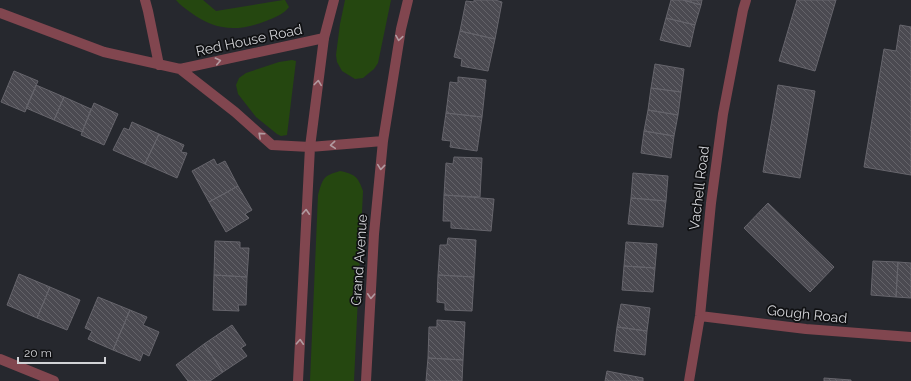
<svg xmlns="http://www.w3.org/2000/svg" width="911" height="381" font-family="Raleway,sans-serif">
<defs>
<pattern id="building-back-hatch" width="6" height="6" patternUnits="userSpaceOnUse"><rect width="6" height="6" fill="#4b4a51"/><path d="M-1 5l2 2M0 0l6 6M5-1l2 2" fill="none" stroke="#646369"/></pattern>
</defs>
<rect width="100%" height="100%" fill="#26282e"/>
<path fill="#254710" d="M176,0h27l13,11 67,-11h2l4,7c-5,7 -15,11 -23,14 -29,11 -50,10 -76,-9 -5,-4 -10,-7 -14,-12z
M345,0h46l-13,63 -4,6 -5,4 -6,5 -8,1 -13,-8 -5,-9 -1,-7 4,-31z
M292,60l4,1 -9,74 -6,1 -4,-2 -21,-17 -18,-23 -2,-9 3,-7 7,-5 33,-11z
M340,171c14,3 18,5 23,20l-9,190h-44l8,-186c5,-17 5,-19 22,-24z"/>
<path fill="url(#building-back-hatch)" stroke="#66656c" d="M474,0h21l7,2 -7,37 -35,-8 6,-30 8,1z
M671,0h12l18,5 -6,20 -29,-7z
M683,0h19l-1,5z
M797,0h39l-21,71 -36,-10z
M666,18l29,7 -5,22 -30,-7z
M900,25l11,2v148l-47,-8 20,-118 12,2z
M460,31l35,8 -7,32 -27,-5 1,-7 -8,-2z
M655,64l29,5 -3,23 -30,-4z
M14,71l24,10 -13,31 -24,-10z
M458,77l28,3 -4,37 -36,-4 4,-31 8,1z
M36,85l28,12 -10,23 -28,-12z
M778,85l37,6 -15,87 -37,-6z
M651,88l30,4 -3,23 -30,-5z
M64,97l27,12 -9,23 -28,-12z
M94,103l24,11 -14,31 -23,-10z
M648,110l30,5 -4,21 -30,-5z
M446,113l36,4 -5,34 -27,-4 1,-6 -9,-1z
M132,122l27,12 -14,30 -32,-14 11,-22 5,2z
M644,131l30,5 -3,22 -30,-5z
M159,134l25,11 -3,7 6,1 -10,25 -32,-14z
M454,157l28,1 -2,39 -36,-2 2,-32 7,1z
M214,159l3,6 8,-4 13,25 -29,16 -17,-31z
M633,173l35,3 -2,25 -35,-3z
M238,186l14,24 -7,4 4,4 -23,14 -17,-30z
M444,195l50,4 -3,32 -40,-3v-7h-8z
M631,198l35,3 -3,26 -35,-3z
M768,203l66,64 -24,25 -66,-64z
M448,238l28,2 -2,37 -36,-2 2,-30h7z
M215,241l25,1v6h9l-2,29 -33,-2z
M626,242l31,2 -2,24 -31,-2z
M873,261l25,1 -2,35 -25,-2z
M898,262l13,1v35l-15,-1z
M624,266l31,2 -2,24 -31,-2z
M19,274l31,13 -13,31 -30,-13z
M214,275l33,2 -1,28h-8l1,6 -26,-1z
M438,275l36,2 -2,34 -27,-1v-7l-8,-1z
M50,287l30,13 -13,30 -30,-12z
M98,297l32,13 -17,40 -25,-11 4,-8 -7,-3z
M621,304l29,4 -3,23 -30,-4z
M130,310l17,7 -4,8 16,7 -10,24 -6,-3 -3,8 -27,-11z
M437,320l28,2 -2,38 -35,-2 1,-31h8z
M232,325l14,20 -5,3 6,8 -24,16 -19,-28z
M617,327l30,4 -2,24 -31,-4z
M204,344l19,28 -13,9h-22l-12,-16z
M428,358l35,2 -1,21h-36z
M607,371l36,7v3h-38z
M824,378l27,2v1h-27z"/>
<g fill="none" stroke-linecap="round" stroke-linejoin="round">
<path stroke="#81464f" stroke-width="10" d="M145,0l3,11 11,54
M0,13l104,39 76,17 144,-31
M180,69l55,43 37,33 38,2
M700,316l106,13 105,8
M0,359l54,22
M689,381l11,-65 11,-113 12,-89 20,-104 3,-10"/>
<path stroke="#81464f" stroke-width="10" d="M310,147l73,-6
M298,381l12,-234 14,-109 10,-38
M366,381l8,-147 9,-93 18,-112 7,-29"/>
</g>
<defs><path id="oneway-chevron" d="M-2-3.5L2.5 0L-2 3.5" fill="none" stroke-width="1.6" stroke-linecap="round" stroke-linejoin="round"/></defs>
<g stroke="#b29ba1">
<use href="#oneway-chevron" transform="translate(399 38) rotate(99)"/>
<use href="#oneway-chevron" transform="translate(218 61) rotate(-12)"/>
<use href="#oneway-chevron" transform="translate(318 83) rotate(-83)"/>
<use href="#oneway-chevron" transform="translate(261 135) rotate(-138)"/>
<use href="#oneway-chevron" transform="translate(333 145) rotate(175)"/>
<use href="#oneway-chevron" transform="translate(381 167) rotate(96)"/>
<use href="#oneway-chevron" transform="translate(306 212) rotate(-87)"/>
<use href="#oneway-chevron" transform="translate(371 296) rotate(93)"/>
<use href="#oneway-chevron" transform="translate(300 342) rotate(-87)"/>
</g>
<g text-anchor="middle" stroke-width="3.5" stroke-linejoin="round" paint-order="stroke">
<g font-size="14" fill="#d2d3d7" stroke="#101113">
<text transform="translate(249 40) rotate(-12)" y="5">Red House Road</text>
<text transform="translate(699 188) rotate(-83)" y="5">Vachell Road</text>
<text transform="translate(359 260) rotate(-86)" y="5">Grand Avenue</text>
<text transform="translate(807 314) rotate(6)" y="5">Gough Road</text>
</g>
</g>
<path d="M18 357v6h87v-6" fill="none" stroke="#d2d3d7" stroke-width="2"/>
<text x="24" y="357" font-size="12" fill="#d2d3d7" stroke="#101113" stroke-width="3" paint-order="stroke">20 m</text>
</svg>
